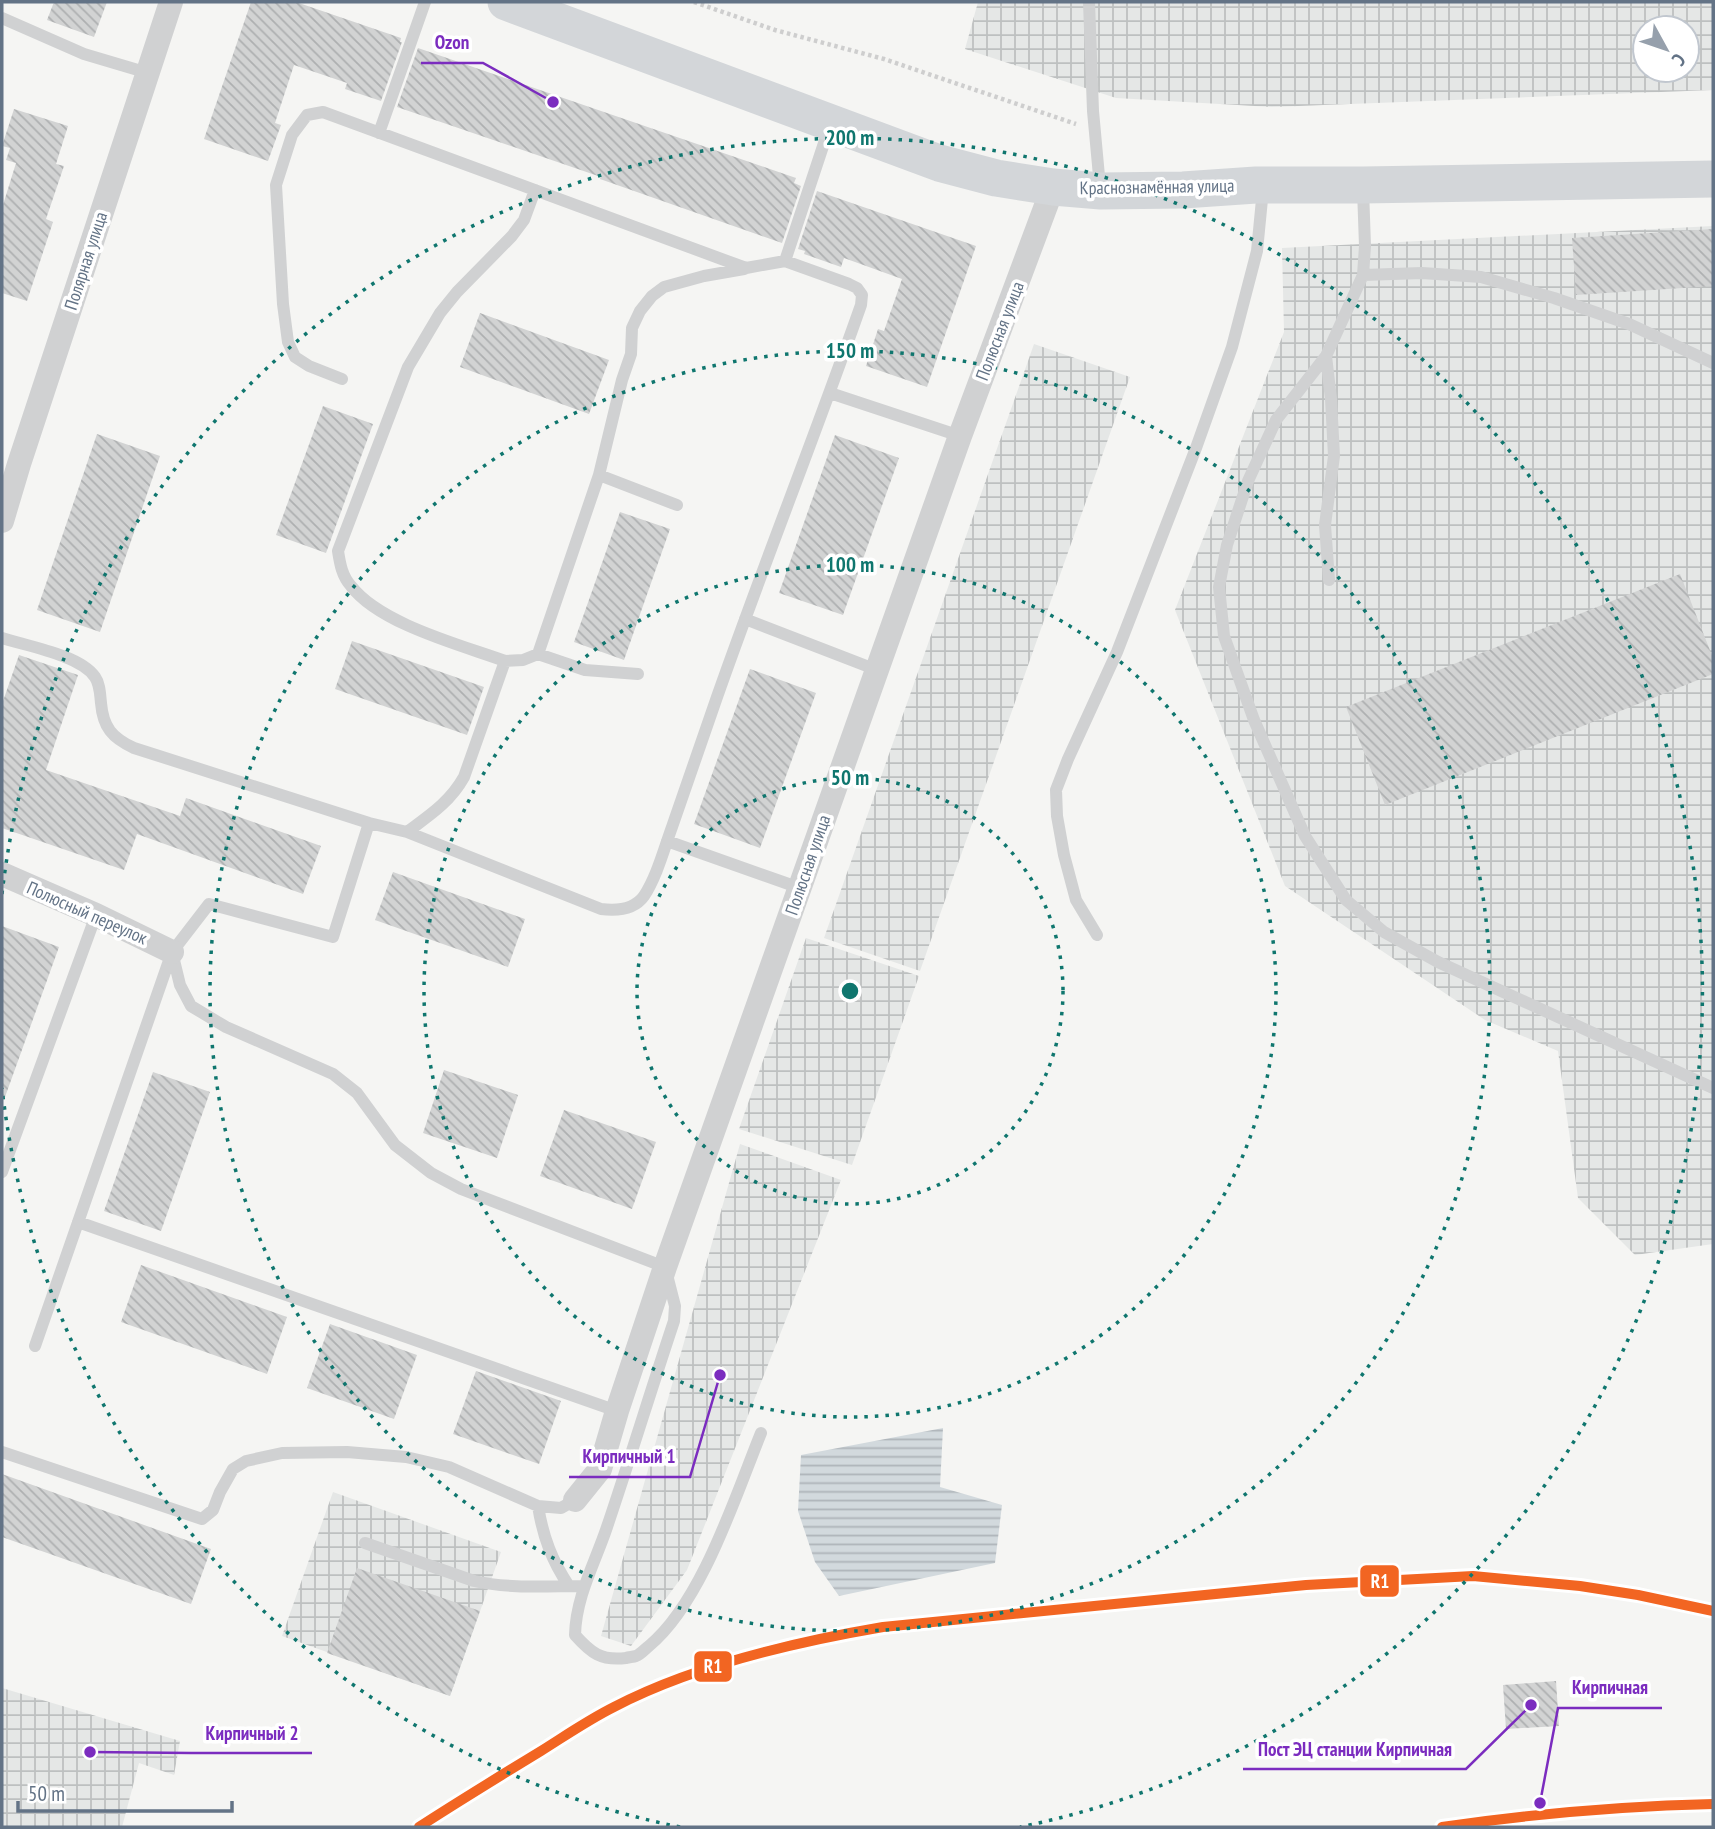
<svg xmlns="http://www.w3.org/2000/svg" width="1715" height="1829" font-family="'PT Sans Narrow',sans-serif">
<defs>
<pattern id="industrial-grid" width="8" height="8" patternUnits="userSpaceOnUse" patternTransform="scale(1.75)"><rect width="8" height="8" fill="#e5e7e6"/><path d="M0 4h8M4 0v8" fill="none" stroke="#bdc0c0"/></pattern>
<pattern id="water-rules" width="6" height="5" patternUnits="userSpaceOnUse" patternTransform="scale(1.75)"><rect width="6" height="5" fill="#d2d9dd"/><path d="M0 2.5h6" fill="none" stroke="#aeb4b9"/></pattern>
<pattern id="building-back-hatch" width="6" height="6" patternUnits="userSpaceOnUse" patternTransform="scale(1.75)"><rect width="6" height="6" fill="#d2d3d3"/><path d="M-1 5l2 2M0 0l6 6M5-1l2 2" fill="none" stroke="#aeb0b1"/></pattern>
</defs>
<rect width="100%" height="100%" fill="#f5f5f3"/>
<path fill="url(#industrial-grid)" fill-rule="evenodd" d="M978,2h735v88l-441,17 -156,-9 -151,-49zM1645,28h42v42h-42z
M1713,226v1018l-78,11 -57,-57 -20,-147 -73,-31 -200,-134 -110,-276 109,-278 -2,-84z
M1034,344l96,33 -210,594 -96,-33z
M806,938l113,38 -67,189 -113,-36z
M740,1144l101,36 -154,390 -56,76 -30,-10z
M333,1492l168,60 -51,144 -168,-60z
M2,1688l178,53 -6,34 -35,-12 -17,64h-120z"/>
<path fill="url(#water-rules)" d="M943,1428l-3,59 62,18 -7,58 -156,33 -24,-34 -17,-51 3,-56z"/>
<path fill="url(#building-back-hatch)" d="M54,2h53l-13,35 -47,-17z
M251,2h45l105,36 -1,4h2l-21,59 -36,-12 2,-6 -53,-18 -19,58 6,2 -13,36 -64,-22z
M418,48l378,130 -2,5 7,3 -19,57 -182,-64 1,-2 -204,-70z
M14,109l54,17 -12,38 8,2 -18,53 7,3 -26,79 -25,-8v-85l14,-45 -10,-3 4,-12 -8,-2z
M817,191l159,55 -49,141 -61,-21 12,-37 6,2 18,-52 -58,-21 -3,9 -37,-13 1,-3 -7,-2z
M1713,229v57l-137,9 -4,-57z
M480,313l129,47 -20,54 -129,-47z
M323,406l50,18 -47,129 -50,-18z
M97,434l63,22 -60,176 -63,-22z
M835,435l64,23 -56,157 -64,-22z
M620,512l50,17 -46,131 -50,-18z
M1680,574l33,84v16l-328,131 -39,-98z
M352,641l132,46 -17,48 -132,-46z
M19,655l59,20 -32,95 134,46 6,-18 135,48 -18,48 -166,-60 -13,36 -122,-42v-124z
M750,669l66,24 -56,155 -66,-24z
M393,872l132,47 -17,48 -133,-47z
M2,926l57,21 -54,150 -3,-1z
M444,1070l74,25 -21,63 -74,-25z
M153,1072l57,20 -49,139 -57,-20z
M564,1110l92,32 -24,67 -92,-33z
M141,1265l146,52 -20,57 -146,-52z
M330,1324l87,31 -23,64 -87,-31z
M476,1371l85,30 -22,63 -86,-30z
M2,1474l209,75 -20,55 -189,-67z
M357,1568l123,43 -30,85 -123,-43z
M1556,1681l3,45 -53,3 -3,-44z"/>
<g fill="none" stroke-linecap="round" stroke-linejoin="round">
<path stroke="#cecece" stroke-width="4.5" stroke-dasharray="3.5 3.5" stroke-linecap="butt" d="M694,2l81,28 109,29 192,65"/>
<path stroke="#d0d1d2" stroke-width="12" d="M1089,2l4,109 7,76
M2,18l82,36 64,19
M379,133l46,-131
M1363,189l2,57 -2,29 -37,81 -50,64 -28,61 -21,64 -8,42 5,49 30,84 51,116 41,64 38,32 54,30 275,126
M535,190l-11,30 -12,16 -55,56 -17,21 -32,54 -70,184c2,13 4,25 13,35 29,38 110,59 154,75l18,-1 15,-6 47,16 53,4
M785,261l45,-136
M1363,275l59,-2 59,4 73,21 75,26 84,39
M1326,356l5,43 3,57 -9,69 4,55
M830,393l130,43
M599,475l78,30
M745,619l132,51
M2,638c25,8 78,17 93,39 5,7 5,17 6,26 2,24 11,35 33,45l235,75 38,9 194,77c16,2 33,1 43,-13 13,-20 20,-47 28,-69 15,-43 30,-86 45,-130 46,-131 98,-261 144,-392l1,-10 -5,-7 -8,-4 -64,-23 -39,7 -423,-156 -16,3 -15,20 -16,50 7,119 5,38 7,15 14,9 33,13
M538,654l61,-179 23,-95 9,-26 1,-26 8,-17 12,-15 12,-9 40,-11 40,-7
M407,832c23,-17 43,-30 57,-55l41,-116
M667,841l133,47
M1097,935l-21,-35 -12,-45 -7,-39 -1,-26 12,-31 49,-107 79,-204 36,-101 25,-96 6,-62
M172,952l8,33 11,21 35,21 107,47 24,19 38,52 36,28 30,16 204,78 10,39 -1,15c-23,69 -44,138 -67,206 -12,36 -31,69 -32,108 16,18 26,26 51,23 3,-1 7,-1 10,-2 5,-2 9,-7 13,-10 53,-44 86,-149 112,-213
M2,1172l94,-257
M78,1222l539,189
M35,1346l137,-394 37,-48 124,33 36,-114
M2,1452l200,67 11,-9 7,-18 13,-23 13,-8 36,-8 65,-1 59,5 43,10 89,39 23,2 14,-8
M538,1506c5,31 14,55 31,80
M365,1543l109,38c36,8 73,5 110,5"/>
<path stroke="#d0d1d2" stroke-width="24" d="M2,521l17,-57 152,-462
M2,874l94,41 76,37
M575,1500l25,-31 17,-58 48,-144 295,-831 93,-249"/>
<path stroke="#d3d6d9" stroke-width="37" d="M506,2l433,161 57,15 57,9 48,4 82,-1 73,-5h107l350,-6"/>
<g stroke="#fff" stroke-width="16">
<path id="rail-1" d="M419,1827c40,-26 81,-51 122,-76 24,-15 47,-31 73,-44 80,-42 181,-65 269,-80l423,-42 167,-9 107,10 58,9 75,16
M1442,1827c90,-13 180,-21 271,-23"/>
</g>
<use href="#rail-1" stroke="#f26522" stroke-width="10"/>
</g>
<g fill="none" stroke="#0f766e" stroke-width="3.5" stroke-dasharray="3.5 7">
<circle cx="850" cy="991" r="213"/>
<circle cx="850" cy="991" r="426"/>
<circle cx="850" cy="991" r="640"/>
<path d="M680 1827A853 853 0 0 1 2 1088M2 894A853 853 0 1 1 1020 1827"/>
</g>
<g text-anchor="middle" stroke-width="7" stroke-linejoin="round" paint-order="stroke">
<g font-size="18" fill="#637386" stroke="#fff">
<text transform="translate(1157 187) rotate(-1)" y="6">Краснознамённая улица</text>
<text transform="translate(86 261) rotate(-72)" y="6">Полярная улица</text>
<text transform="translate(1000 331) rotate(-69)" y="6">Полюсная улица</text>
<text transform="translate(808 865) rotate(-71)" y="6">Полюсная улица</text>
<text transform="translate(87 913) rotate(24)" y="6">Полюсный переулок</text>
</g>
</g>
<circle cx="850" cy="991" r="10" fill="#0f766e" stroke="#fff" stroke-width="3.5"/>
<g font-size="21" text-anchor="middle" font-weight="bold" fill="#0f766e" stroke="#fff" stroke-width="7" stroke-linejoin="round" paint-order="stroke">
<text x="850" y="145">200 m</text>
<text x="850" y="358">150 m</text>
<text x="850" y="572">100 m</text>
<text x="850" y="785">50 m</text>
</g>
<path fill="none" stroke="#7b2cbf" stroke-width="2.5" d="M553 102L483 63H421M720 1375L690 1477H569M1540 1803L1558 1708H1662M90 1752L191 1753H312M1531 1705L1466 1769H1243"/>
<g fill="#7b2cbf" stroke="#fff" stroke-width="2.5">
<circle cx="553" cy="102" r="7"/>
<circle cx="720" cy="1375" r="7"/>
<circle cx="1540" cy="1803" r="7"/>
<circle cx="90" cy="1752" r="7"/>
<circle cx="1531" cy="1705" r="7"/>
</g>
<g font-size="19" text-anchor="middle" font-weight="bold" fill="#7b2cbf" stroke="#fff" stroke-width="7" stroke-linejoin="round" paint-order="stroke">
<text x="452" y="49">Ozon</text>
<text x="629" y="1463">Кирпичный 1</text>
<text x="1610" y="1694">Кирпичная</text>
<text x="252" y="1740">Кирпичный 2</text>
<text x="1355" y="1756">Пост ЭЦ станции Кирпичная</text>
</g>
<g stroke="#fff" stroke-width="2.5">
<rect x="1359" y="1564" width="41" height="34" rx="7" fill="#f26522"/>
<rect x="693" y="1650" width="40" height="33" rx="7" fill="#f26522"/>
</g>
<g font-size="19" text-anchor="middle" font-weight="bold" fill="#fff">
<text x="1380" y="1588">R1</text>
<text x="713" y="1673">R1</text>
</g>
<rect width="1715" height="1829" fill="none" stroke="#637386" stroke-width="7"/>
<g transform="translate(1666 49) rotate(130)"><circle r="33" fill="#ffffff" stroke="#c1c7cf" stroke-width="2"/>
<path d="M0-5L12 26L0 18L-12 26Z" fill="#96a0ac"/>
<text y="-10" font-size="19" font-weight="bold" text-anchor="middle" fill="#637386">С</text>
</g>
<path d="M18 1801v10h214v-10" fill="none" stroke="#637386" stroke-width="3.5"/>
<text x="28" y="1801" font-size="21" fill="#637386" stroke="#ffffff" stroke-width="5" paint-order="stroke">50 m</text>
</svg>
